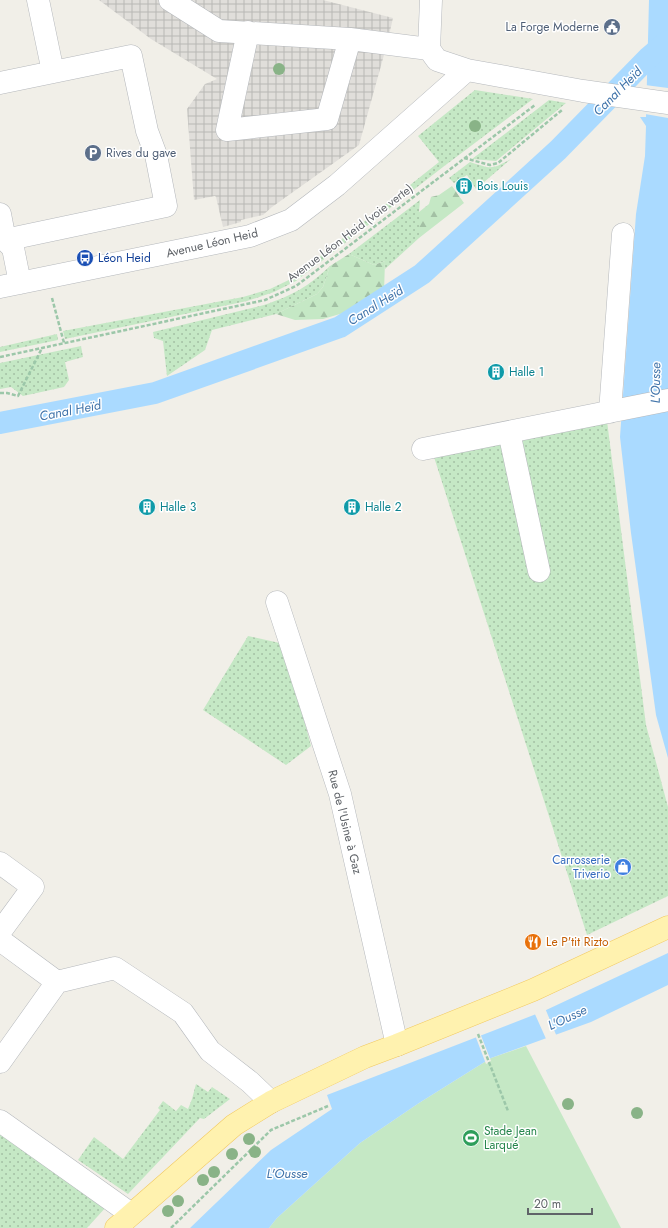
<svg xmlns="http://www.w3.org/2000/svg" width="668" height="1228" font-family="Jost,sans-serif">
<defs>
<pattern id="industrial-grid" width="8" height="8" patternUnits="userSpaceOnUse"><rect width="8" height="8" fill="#e0deda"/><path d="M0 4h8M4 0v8" fill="none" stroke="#b9b8b5"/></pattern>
<pattern id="green-dots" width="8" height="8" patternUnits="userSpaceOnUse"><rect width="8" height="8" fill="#c5e8c5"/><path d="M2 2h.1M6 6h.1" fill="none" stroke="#a3c0a4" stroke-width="1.8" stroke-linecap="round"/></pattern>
<pattern id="forest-firs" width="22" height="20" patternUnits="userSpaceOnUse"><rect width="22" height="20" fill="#c5e8c5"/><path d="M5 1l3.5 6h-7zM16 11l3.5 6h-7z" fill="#a3c0a4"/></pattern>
</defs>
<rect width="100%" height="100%" fill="#f1efe8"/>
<path fill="url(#industrial-grid)" d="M99,0h224l70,18 -6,26 -28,101 -87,62 -9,8 -22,5v2l-18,5 -7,-30 -1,-1 -21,4 -7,-91 18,-25 12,-5 -66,-40z"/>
<path fill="url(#green-dots)" d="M475,90l58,9 -90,68 -147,114 -22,11 -27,9 -182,38 -2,-8 180,-34 27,-8 23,-11 146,-116 -21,-26z
M549,100l17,3 -70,58 -24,-2z
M511,159l-35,30 -9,-14 -13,8 -5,-5 21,-16c22,7 21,8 41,-3z
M420,200l-1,12v26l-34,31v-8l-11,4 -25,-11z
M330,266l-7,21 -6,7 -41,20 -64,16 -7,20 -38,26 -4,-35 -9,-3 -1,-6 111,-27c29,-10 44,-18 66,-39z
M57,334l1,6 -58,12v-5z
M81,346l2,11 -18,5 4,18 -5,7 -41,9 -12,-9 -11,2v-26z
M607,421l39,304 22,82v89l-81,39 -153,-478z
M248,636l36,8 27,102 -25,19 -83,-55z
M196,1084l12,8 4,-5 18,12 -26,20 -4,-1 -72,76 -50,-34 16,-23 29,22 37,-49 -2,-2 5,-7 13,10 5,-6 7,4 4,-10z
M0,1128l107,78 -20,22h-87z"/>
<path fill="url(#forest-firs)" d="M452,186l12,17 -45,35v-26l10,-8 2,-7 8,-2z
M349,254l25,11 11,-4 -1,31 -34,19 -27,8 -28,1 -19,-6 41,-20 6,-7 7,-21z"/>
<path fill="#c5e8c5" d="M526,1046l95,182h-352l8,-10 83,-75 59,-40 72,-45z"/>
<path fill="#aadaff" d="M649,0h19v758l-12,-43 -25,-182 -11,-96 16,-223 9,-58 1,-30 -6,-9h6z
M668,953v32l-77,37 -100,36 -72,45 -59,40 -83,75 -8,10h-79l81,-78 61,-41 -5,-14 217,-84z"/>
<path fill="#f1efe8" d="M645,85l23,3v30l-23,-4z
M545,1008l12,29 -10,4 -13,-29z
M480,1033l11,28 -5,3 -11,-29z"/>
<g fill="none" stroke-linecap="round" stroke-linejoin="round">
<path stroke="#aadaff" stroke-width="22" d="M0,423l155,-30 185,-66 82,-53 136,-124 90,-92 20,-17"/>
<g stroke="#b5b8bc" stroke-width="23">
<path id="minor" d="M38,0l15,72
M170,0l49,31 131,8 79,10
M431,0l-2,49 8,11 30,10 116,21 85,12
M248,32l-21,98 100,-11 23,-80
M0,83l131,-27 16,75 9,24 10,51 -161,34
M0,214l5,26 8,8 7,35
M0,287l250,-51 41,-16 46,-35 130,-115
M610,412l13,-178
M509,432l30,139
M423,449l245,-49
M277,602l63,192 57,251
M0,863l33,24 -33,45
M0,940l57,42 58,-14 68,45 27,38 40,31 21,20
M0,1062l57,-80
M0,1121l131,93"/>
</g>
<g stroke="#f2c960" stroke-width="23">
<path id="major" d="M116,1228l118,-103 37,-23 94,-45 32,-12 136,-55 135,-63"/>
</g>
<path stroke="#9cc7a9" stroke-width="2.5" stroke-dasharray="4 2" stroke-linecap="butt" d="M464,158l26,7 8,-2 64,-53
M52,298l12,45
M0,357l265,-57 31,-14 239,-181
M0,393h7l11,3 24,-48
M478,1034l30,77
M171,1228l100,-98 57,-24"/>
<use href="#minor" stroke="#fff" stroke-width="22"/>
<use href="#major" stroke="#fff2af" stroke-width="22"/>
</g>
<g fill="#89b387">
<circle cx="279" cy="69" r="6"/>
<circle cx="475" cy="126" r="6"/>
<circle cx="568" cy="1104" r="6"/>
<circle cx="637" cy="1113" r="6"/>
<circle cx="249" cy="1139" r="6"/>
<circle cx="255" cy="1152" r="6"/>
<circle cx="232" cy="1154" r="6"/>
<circle cx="214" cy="1172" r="6"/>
<circle cx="203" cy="1180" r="6"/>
<circle cx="178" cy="1201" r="6"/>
<circle cx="168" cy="1211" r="6"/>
</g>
<defs>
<g id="civic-disc" transform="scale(0.9)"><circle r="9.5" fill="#5c6f8a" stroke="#fff"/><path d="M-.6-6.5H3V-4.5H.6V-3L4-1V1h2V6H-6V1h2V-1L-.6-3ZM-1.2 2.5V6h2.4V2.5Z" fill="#fff"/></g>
<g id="parking-disc" transform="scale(0.9)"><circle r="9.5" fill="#5c6f8a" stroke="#fff"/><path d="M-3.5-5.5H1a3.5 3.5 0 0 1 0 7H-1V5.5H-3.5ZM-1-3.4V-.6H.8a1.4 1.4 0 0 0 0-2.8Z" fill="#fff"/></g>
<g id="building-disc" transform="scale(0.9)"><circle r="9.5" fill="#0f9aa8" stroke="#fff"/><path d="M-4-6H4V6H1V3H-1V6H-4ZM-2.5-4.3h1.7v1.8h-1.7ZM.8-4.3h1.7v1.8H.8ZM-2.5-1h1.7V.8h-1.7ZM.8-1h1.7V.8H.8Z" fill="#fff"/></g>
<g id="bus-disc" transform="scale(0.9)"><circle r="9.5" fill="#1a4fb4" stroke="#fff"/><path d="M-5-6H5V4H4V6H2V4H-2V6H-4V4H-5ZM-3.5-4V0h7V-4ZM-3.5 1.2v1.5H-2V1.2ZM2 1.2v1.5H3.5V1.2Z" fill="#fff"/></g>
<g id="shop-disc" transform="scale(0.9)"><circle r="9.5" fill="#3f7fe0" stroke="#fff"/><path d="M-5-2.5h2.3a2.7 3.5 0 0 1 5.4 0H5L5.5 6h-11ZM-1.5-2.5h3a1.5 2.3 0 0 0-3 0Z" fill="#fff"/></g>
<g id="restaurant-disc" transform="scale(0.9)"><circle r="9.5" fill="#e8710a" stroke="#fff"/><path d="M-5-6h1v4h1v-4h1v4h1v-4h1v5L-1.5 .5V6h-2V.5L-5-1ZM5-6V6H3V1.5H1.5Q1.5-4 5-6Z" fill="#fff"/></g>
<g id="stadium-disc" transform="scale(0.9)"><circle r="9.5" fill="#2e9e5b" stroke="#fff"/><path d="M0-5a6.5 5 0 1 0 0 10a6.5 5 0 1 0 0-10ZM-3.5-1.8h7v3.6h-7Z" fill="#fff"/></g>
</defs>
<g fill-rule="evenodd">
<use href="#civic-disc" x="612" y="27"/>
<use href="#parking-disc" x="93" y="153"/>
<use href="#building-disc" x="464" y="186"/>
<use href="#bus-disc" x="85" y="258"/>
<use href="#building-disc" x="496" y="372"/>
<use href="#building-disc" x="147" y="507"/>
<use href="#building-disc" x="352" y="507"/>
<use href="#shop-disc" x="623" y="867"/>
<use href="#restaurant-disc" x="533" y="942"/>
<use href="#stadium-disc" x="471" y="1138"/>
</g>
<g text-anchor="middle" stroke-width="3" stroke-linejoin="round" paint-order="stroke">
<g font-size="12" fill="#4e5e75" stroke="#fff" text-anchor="end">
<text x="599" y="31">La Forge Moderne</text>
<text x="106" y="157" text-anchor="start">Rives du gave</text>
</g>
<g font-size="12" fill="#0d838f" stroke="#fff" text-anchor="start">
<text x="477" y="190">Bois Louis</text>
<text x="509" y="376">Halle 1</text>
<text x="160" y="511">Halle 3</text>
<text x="365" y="511">Halle 2</text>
</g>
<g font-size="12" fill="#5f6368" stroke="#fff">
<text transform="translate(350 233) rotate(-37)" y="4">Avenue Léon Heid (voie verte)</text>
<text transform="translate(212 243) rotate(-13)" y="4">Avenue Léon Heid</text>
<text transform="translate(345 822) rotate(76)" y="4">Rue de l'Usine à Gaz</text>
</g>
<g font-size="12" fill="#164399" stroke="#fff" text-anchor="start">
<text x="98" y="262">Léon Heid</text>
</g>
<g font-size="12" fill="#366cbe" stroke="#fff" text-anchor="end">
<text x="610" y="864">Carrosserie<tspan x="610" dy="14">Triverio</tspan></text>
</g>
<g font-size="12" fill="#c56008" stroke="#fff" text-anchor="start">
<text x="546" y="946">Le P'tit Rizto</text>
</g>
<g font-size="12" fill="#27864d" stroke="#fff" text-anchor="start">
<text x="484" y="1135">Stade Jean<tspan x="484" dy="14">Larqué</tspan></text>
</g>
<g font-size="13" font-style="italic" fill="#4174aa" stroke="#fff">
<text transform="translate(617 91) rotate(-45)" y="5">Canal Heïd</text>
<text transform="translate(375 305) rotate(-32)" y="5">Canal Heïd</text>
<text transform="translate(655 383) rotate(-89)" y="5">L'Ousse</text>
<text transform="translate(70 410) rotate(-11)" y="5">Canal Heïd</text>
<text transform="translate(567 1017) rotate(-25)" y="5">L'Ousse</text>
<text x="287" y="1178">L'Ousse</text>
</g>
</g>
<path d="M528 1208v6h64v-6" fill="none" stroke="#5f6368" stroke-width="2"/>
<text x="534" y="1208" font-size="12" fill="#5f6368" stroke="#ffffff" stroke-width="3" paint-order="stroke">20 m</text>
</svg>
